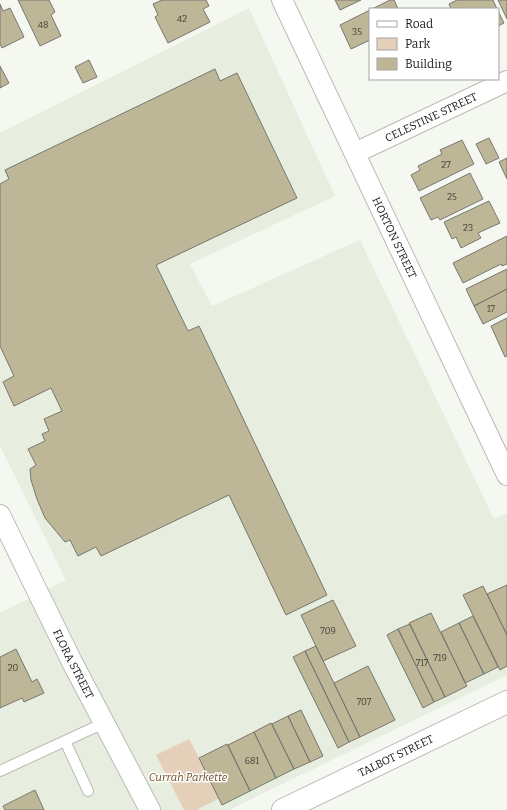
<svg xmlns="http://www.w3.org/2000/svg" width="507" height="810" font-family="Bitter,serif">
<rect width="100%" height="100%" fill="#f4f8f0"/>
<path fill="#e7eedf" d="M249,8l86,188 -145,68 22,42 148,-66 134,279 13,-6v162l-278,135h-229v-197l66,-33 -66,-134v-313z"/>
<path fill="#e4d0b9" d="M189,739l31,59 -24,12h-12l-28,-55z"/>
<path fill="#bdb797" stroke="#787770" d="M18,0h31l6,12 -4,3 10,21 -21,10z
M162,0h44l3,6 -6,3 7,13 -42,21 -13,-26 3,-2 -5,-11z
M335,0h26l-21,10z
M390,0h4l4,9h-26z
M457,0h36l4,9h-46l-2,-5z
M498,0h9v19z
M0,4l3,7 7,-3 14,29 -22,11 -2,-4z
M370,10v30l-19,9 -11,-24z
M498,11l6,12 -6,3z
M89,60l8,17 -14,6 -8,-16z
M0,66l9,17 -9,5z
M215,69l5,12 17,-8 60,125 -141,67 32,66 11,-5 128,269 -41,20 -57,-120 -128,61 -5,-9 -18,9 -8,-16 -5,2 -20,-24 -8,-19 -6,-19 -1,-11 6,-4 -8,-16 17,-8 -3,-7 7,-3 -5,-12 18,-8 -11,-23 -37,18 -11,-24 11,-6 -14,-30v-162l9,-5 -4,-9z
M489,138l10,20 -13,6 -10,-20z
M462,140l12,24 -55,27 -8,-16 9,-5 -2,-4 24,-12 -2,-4z
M507,158v21l-8,-17z
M470,173l13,26 -43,21 -2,-3 -7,3 -11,-22z
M489,201l11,22 -22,10 3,5 -20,10 -5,-11 -4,2 -8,-17z
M507,236v28l-5,2 -1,-2 -38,19 -10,-20z
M507,269v20l-33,17 -8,-17z
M507,289v23l-24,12 -9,-18z
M507,318v38l-2,1 -14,-31z
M507,585v50l-20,-41z
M483,586l24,49v31l-7,4 -37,-75z
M333,600l23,46 -33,15 -22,-46z
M431,613l36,73 -22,11 -36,-74z
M473,616l25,51 -14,7 -25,-51z
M459,623l25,51 -19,9 -24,-51z
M410,624l35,73 -11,5 -36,-73z
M398,629l36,73 -11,6 -36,-73z
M316,646l44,91 -11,5 -44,-91z
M16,649l16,33 5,-3 7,14 -20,9 -2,-4 -22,10v-51z
M305,651l44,91 -11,6 -45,-91z
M368,666l27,54 -35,17 -26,-54z
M301,710l22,46 -13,6 -22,-46z
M288,716l22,46 -16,7 -22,-45z
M271,723l23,46 -18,9 -22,-46z
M254,732l22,46 -26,13 -22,-46z
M227,744l23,47 -28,14 -23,-47z
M35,790l9,20h-39l-2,-4z"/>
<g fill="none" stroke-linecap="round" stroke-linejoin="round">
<g stroke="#b9bcb5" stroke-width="12">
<path id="lane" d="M65,741l23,50
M0,771l104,-48"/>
</g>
<g stroke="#b9bcb5" stroke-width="22">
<g id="street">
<path id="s1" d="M282,0l225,475"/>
<path id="s2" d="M355,153l152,-72"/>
<path id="s3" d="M0,515l72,147 78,148"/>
</g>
</g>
<g stroke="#b9bcb5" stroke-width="24">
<g id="secondary">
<path id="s4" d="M283,810l224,-108"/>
</g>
</g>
<use href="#lane" stroke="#fff" stroke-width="10"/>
<use href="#street" stroke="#fff" stroke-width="20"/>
<use href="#secondary" stroke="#fff" stroke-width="22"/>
</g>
<g text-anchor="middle" stroke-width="3" stroke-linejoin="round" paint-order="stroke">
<g font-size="9" fill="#424137">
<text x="182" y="22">42</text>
<text x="43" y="28">48</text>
<text x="357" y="35">35</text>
<text x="446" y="168">27</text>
<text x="452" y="200">25</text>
<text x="468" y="231">23</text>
<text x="491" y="312">17</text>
<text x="328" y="634">709</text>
<text x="440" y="661">719</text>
<text x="422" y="666">717</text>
<text x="13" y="671">20</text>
<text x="364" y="705">707</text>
<text x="252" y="764">681</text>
</g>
<g font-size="11" fill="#191a17" stroke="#fff">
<text dy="4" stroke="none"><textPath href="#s2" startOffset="84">CELESTINE STREET</textPath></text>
<text dy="4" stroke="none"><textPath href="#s1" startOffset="263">HORTON STREET</textPath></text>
<text dy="4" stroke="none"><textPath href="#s3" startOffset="166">FLORA STREET</textPath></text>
<text dy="4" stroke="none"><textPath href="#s4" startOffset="125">TALBOT STREET</textPath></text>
</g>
<g font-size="11" font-style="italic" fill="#704e24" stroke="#fff">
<text x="188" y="781">Currah Parkette</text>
</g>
</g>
<rect x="369" y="8" width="130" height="72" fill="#ffffff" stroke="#a3a3a2"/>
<rect x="377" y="21" width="20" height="6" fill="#ffffff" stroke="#a3a3a2"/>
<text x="405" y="28" font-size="12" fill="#191a17">Road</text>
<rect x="377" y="38" width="20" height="12" fill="#e4d0b9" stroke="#a3a3a2"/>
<text x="405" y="48" font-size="12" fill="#191a17">Park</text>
<rect x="377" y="58" width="20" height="12" fill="#bdb797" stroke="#a3a3a2"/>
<text x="405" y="68" font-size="12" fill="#191a17">Building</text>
</svg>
